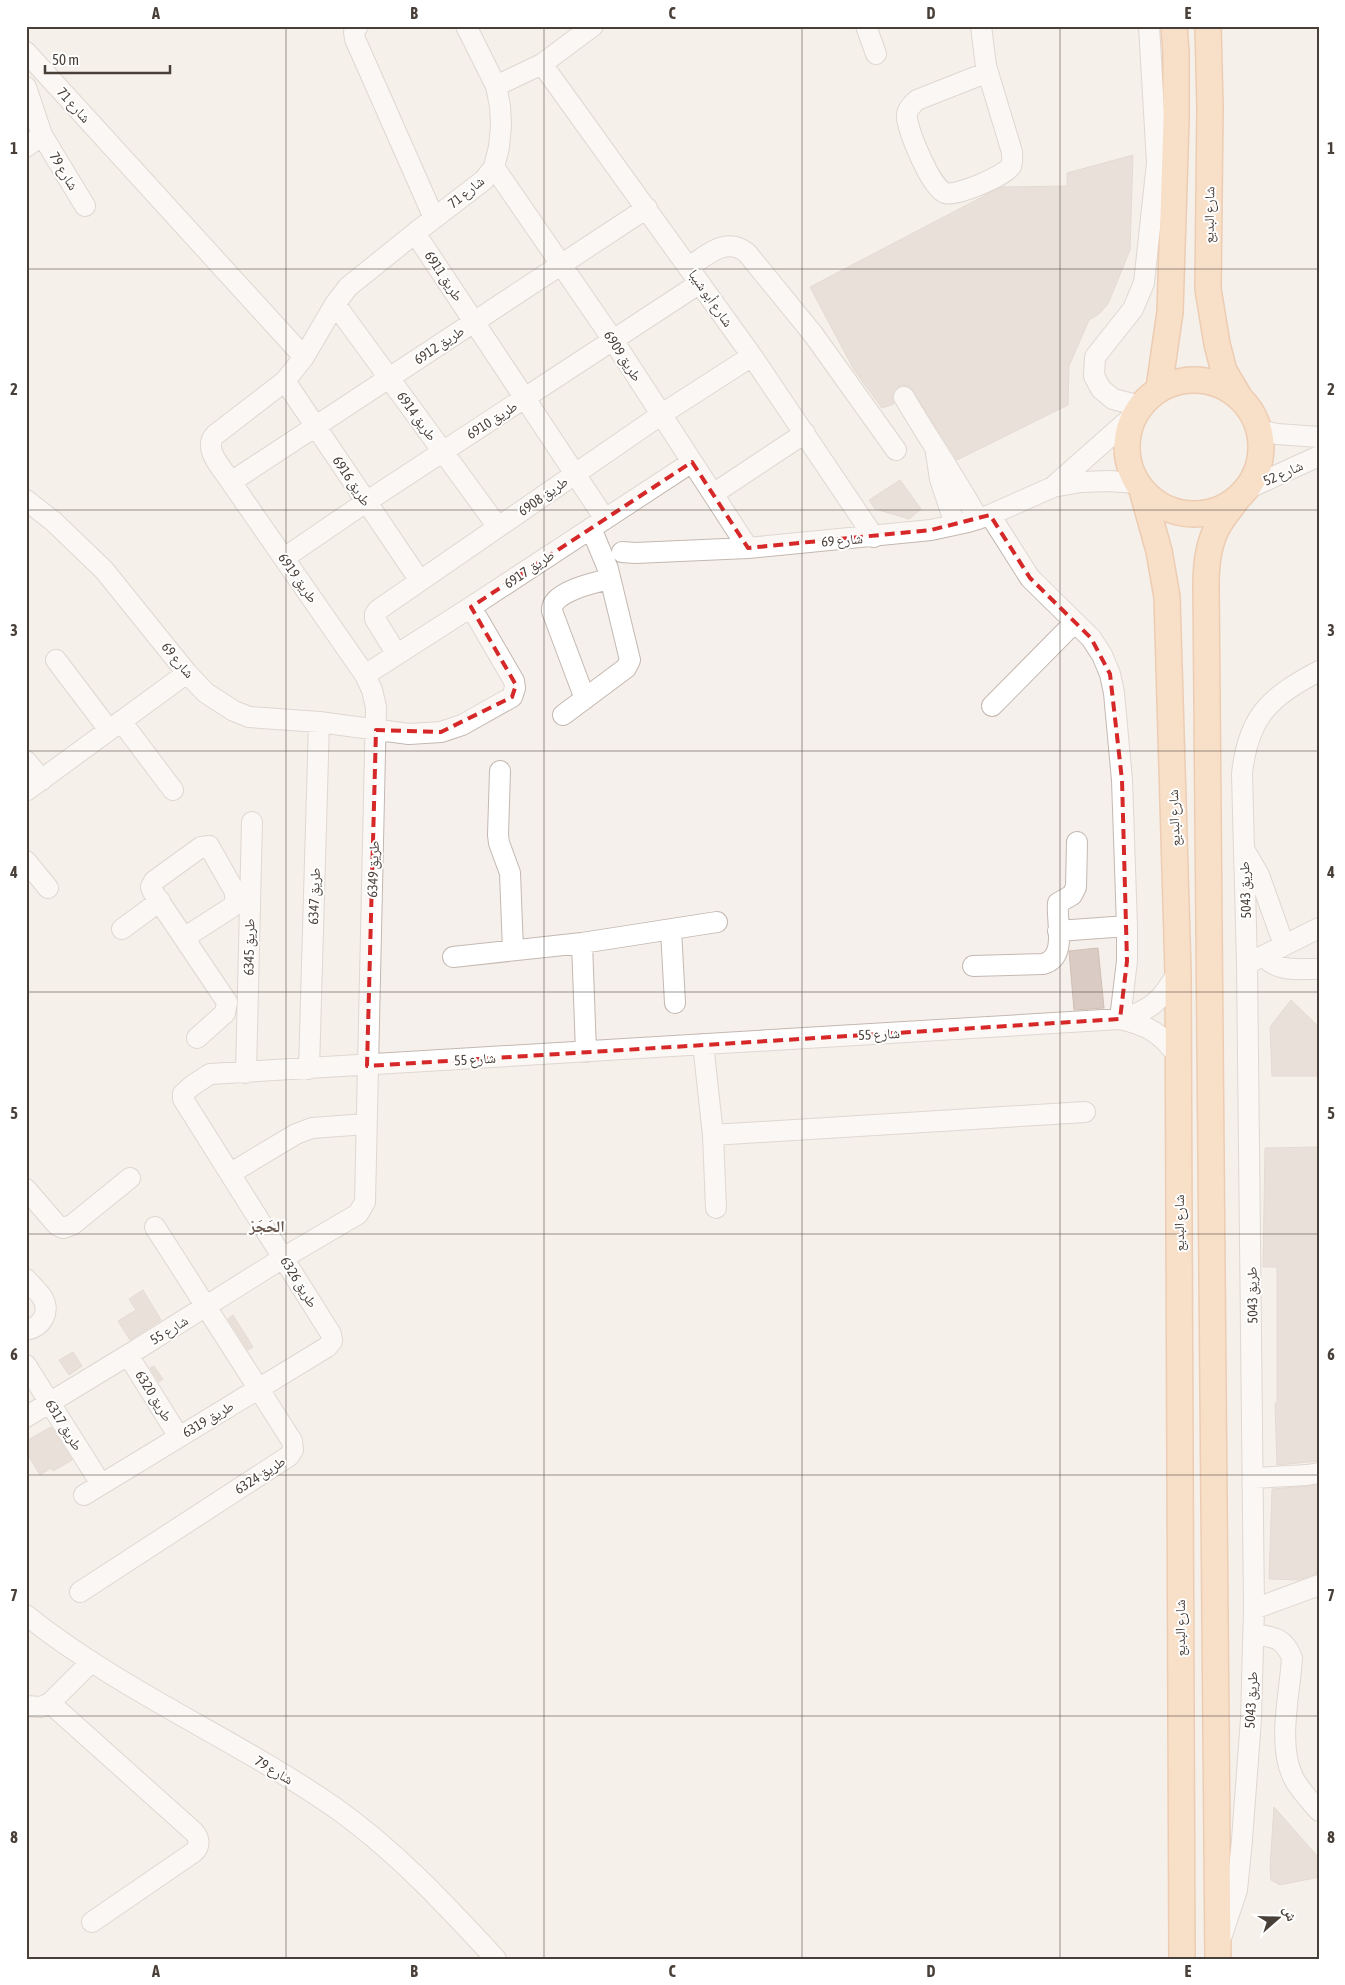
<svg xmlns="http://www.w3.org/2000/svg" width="1345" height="1985" font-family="'Asap Condensed','Noto Naskh Arabic',sans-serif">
<rect width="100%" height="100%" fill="#f5f0eb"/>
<path fill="#daccc4" stroke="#d1bfb4" d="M1133,155l-3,95 -22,54 -9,10 -10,6 -20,46 -1,39 -111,55 -47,-73 -7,-2 -5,2 -6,10 2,7 -12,4 -28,-38 -44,-83 191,-100 66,-1v-13z
M900,480l21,29 -12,10 -34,-10 -6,-9z
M1098,948l6,60 -30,2 -5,-59z
M1291,1000l28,27v49h-47l-2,-49z
M1319,1147v314l-42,4 -2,-62h2v-136h-14l2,-119z
M143,1290l18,30 -31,20 -12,-19 18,-11 -7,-11z
M233,1315l20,32 -5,3 -20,-31z
M73,1352l9,14 -13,9 -10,-15z
M154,1366l9,13 -4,3 -9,-14z
M51,1427l21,33 -19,11 -2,-3 -11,7 -14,-23v-11z
M1319,1485l-2,89 -19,6 -29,-1 3,-90z
M1274,1807l45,51v19l-39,8 -9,-5 -1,-14z"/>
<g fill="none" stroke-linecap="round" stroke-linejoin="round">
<g stroke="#c4b8b1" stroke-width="22">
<path id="minor" d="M358,26l-4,6 1,7 79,179
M866,26l10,28
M981,26l5,40 26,86c0,4 1,11 -1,14 -6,10 -56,31 -66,27 -15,-7 -35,-58 -38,-74 -1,-9 4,-13 10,-19l71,-28
M26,52l278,305
M542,64l210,292 122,181
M496,86l46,-22 51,-38
M26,87l16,48 43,71
M26,147l16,-12
M494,167l119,173 135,208
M415,233l190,286
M689,267c18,-12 37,-31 58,-14l66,81 83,116
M335,304l163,223
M285,381l135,200
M904,397c24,41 51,80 74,122
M1140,406l-27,-7 -12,-10 -7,-13 1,-19 38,-48 11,-26 13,-120 -8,-137
M1259,430l18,4 42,3
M936,453l4,26 15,45
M231,482l416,-274
M1055,485l78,-69
M1247,489l72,-33
M713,494l92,-61
M26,500l27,21 51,49 83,103 19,20 28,18 15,6 70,5 90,12 32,-2 21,-7 50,-28 3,-9 -1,-7 -43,-74
M990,515l40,63 61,60 11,17 8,19 4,19 8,87 5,146v35l-7,58
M622,552l13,1 113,-5 183,-18 37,-8 22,-7 63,-28 28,-5 28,-1 27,2
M284,558l82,-56 334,-219
M396,653l-21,-34v-5l3,-4 284,-196 90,-58
M56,660l53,70
M365,675l106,-68 221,-145
M585,699l-33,-88c-2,-19 44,-29 58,-32
M992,706l83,-84
M563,715l63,-47 4,-8 -22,-91 -17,-41
M121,721l52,69
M26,761l16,19
M500,771l-2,64 1,8 11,30 3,77
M26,791l161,-118
M1245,851l14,24 25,70
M26,861l22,27
M122,929l38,-28
M671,930l4,73
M1058,931l69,-5
M184,938l48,-31 3,-6v-9l-26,-46 -8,1 -47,34 -3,6 2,5 74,110 -2,11 -28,25
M582,943l4,109
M1263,956c16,16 31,13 53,13
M453,957l129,-14 135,-21
M1247,964l72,-36
M973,966l70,-2c25,-6 13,-42 15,-61l14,-8 4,-8 1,-45
M1120,1019c30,7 40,14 59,38
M703,1044l10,91 3,73
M309,1069l10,-347
M246,1073l6,-251
M713,1135l372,-23
M231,1173l65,-39 16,-6 54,-4
M26,1189l31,36 6,3 9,-3 58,-47
M26,1279c5,6 12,12 16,18 9,15 0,30 -16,33
M128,1355l51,82
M26,1365l75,119
M26,1417l102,-62 155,-97 75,-44 7,-12 11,-495 -4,-17 -7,-15 -134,-193c-8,-13 -29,-33 -16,-47l70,-54 19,-24 31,-53 13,-17 67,-54 69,-53 10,-13 5,-20 2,-21 -1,-20 -4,-20 -30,-60
M1254,1478l53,-3 12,-2
M84,1495l243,-148 5,-6 -1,-7 -148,-235v-5l10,-9 17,-11 910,-55c32,-8 42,-20 58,-47
M80,1592l209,-136 4,-6 -1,-9 -137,-214
M1254,1609l65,-24
M26,1615c95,76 208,123 308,192 61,43 111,97 162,152
M1254,1634c19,3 30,3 38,24 -2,35 -15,86 1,119 6,13 17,23 26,34
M50,1703l144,129c6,7 6,14 0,20l-102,70
M26,1706l15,1 9,-4 41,-41
M1222,1935l15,-45 5,-50 9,-121 3,-110 -7,-645 -5,-190c6,-58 28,-77 77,-103"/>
</g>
<g stroke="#e1a16e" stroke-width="28">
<path id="major" d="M1208,26l2,81 -2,182 9,55 7,27 16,27
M1127 447a67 67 0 1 1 134 0a67 67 0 1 1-134 0Z
M1159,388l11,-76 6,-191v-69l-2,-26
M1142,490l17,61 8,46 11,375 4,987
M1218,1959l-12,-1374c0,-18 2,-40 11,-57 5,-10 14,-20 20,-29"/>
</g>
<use href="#minor" stroke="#fff" stroke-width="20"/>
<use href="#major" stroke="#fbc99e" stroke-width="25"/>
</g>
<path d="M0 0H1345V1985H0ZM692,462l56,86 183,-18 59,-15 40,63 61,60 19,36 12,106 5,181 -7,58 -753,47 9,-336 65,2 71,-35 4,-12 -45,-78z" fill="#f5f0eb" fill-opacity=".55" fill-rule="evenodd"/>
<path fill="none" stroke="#d62828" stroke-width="4" stroke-dasharray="10 6" stroke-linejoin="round" d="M692,462l56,86 183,-18 59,-15 40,63 61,60 19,36 12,106 5,181 -7,58 -753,47 9,-336 65,2 71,-35 4,-12 -45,-78z"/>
<path fill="none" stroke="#493f39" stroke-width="1" stroke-opacity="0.55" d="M286,26v1933M544,26v1933M802,26v1933M1060,26v1933M26,269h1293M26,510h1293M26,751h1293M26,992h1293M26,1234h1293M26,1475h1293M26,1716h1293"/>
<g text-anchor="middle" stroke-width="4" stroke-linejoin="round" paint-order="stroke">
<g font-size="14" fill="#493f39" stroke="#fff">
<text transform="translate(74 105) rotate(48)" y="5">شارع 71</text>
<text transform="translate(64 171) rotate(59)" y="5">شارع 79</text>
<text transform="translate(466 192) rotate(-39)" y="5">شارع 71</text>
<text transform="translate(1209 215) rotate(-89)" y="5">شارع البديع</text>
<text transform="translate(444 276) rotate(56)" y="5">طريق 6911</text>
<text transform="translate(711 298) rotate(55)" y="5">شارع أبو شيبا</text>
<text transform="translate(439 345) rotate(-34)" y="5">طريق 6912</text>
<text transform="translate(623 356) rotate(57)" y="5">طريق 6909</text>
<text transform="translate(417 416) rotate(54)" y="5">طريق 6914</text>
<text transform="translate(492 420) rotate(-33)" y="5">طريق 6910</text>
<text transform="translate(1283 473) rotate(-24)" y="5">شارع 52</text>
<text transform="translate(352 481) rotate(56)" y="5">طريق 6916</text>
<text transform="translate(543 496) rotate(-35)" y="5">طريق 6908</text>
<text transform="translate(842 540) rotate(-5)" y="5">شارع 69</text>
<text transform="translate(529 569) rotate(-34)" y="5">طريق 6917</text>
<text transform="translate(298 578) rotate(55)" y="5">طريق 6919</text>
<text transform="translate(178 660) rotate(50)" y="5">شارع 69</text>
<text transform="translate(1174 818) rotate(-92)" y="5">شارع البديع</text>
<text transform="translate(373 869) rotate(-88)" y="5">طريق 6349</text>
<text transform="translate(1245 890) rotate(-92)" y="5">طريق 5043</text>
<text transform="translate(314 896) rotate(-88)" y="5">طريق 6347</text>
<text transform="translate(249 947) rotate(-89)" y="5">طريق 6345</text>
<text transform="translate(879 1034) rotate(-3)" y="5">شارع 55</text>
<text transform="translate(475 1059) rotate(-4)" y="5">شارع 55</text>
<text transform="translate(1179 1223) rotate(-90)" y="5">شارع البديع</text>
<text transform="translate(299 1282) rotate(58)" y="5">طريق 6326</text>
<text transform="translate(1252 1295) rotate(-91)" y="5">طريق 5043</text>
<text transform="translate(169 1330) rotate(-32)" y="5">شارع 55</text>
<text transform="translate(154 1396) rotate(58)" y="5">طريق 6320</text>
<text transform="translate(208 1419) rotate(-31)" y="5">طريق 6319</text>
<text transform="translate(64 1425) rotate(58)" y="5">طريق 6317</text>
<text transform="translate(260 1475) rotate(-33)" y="5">طريق 6324</text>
<text transform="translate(1180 1628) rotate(-90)" y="5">شارع البديع</text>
<text transform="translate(1251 1700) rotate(-87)" y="5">طريق 5043</text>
<text transform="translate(274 1770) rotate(31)" y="5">شارع 79</text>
</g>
<g font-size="16" font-weight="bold" fill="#6c5a51" stroke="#fff">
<text x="267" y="1232">الحَجَرْ</text>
</g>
</g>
<rect width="1345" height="1985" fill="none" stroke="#ffffff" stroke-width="55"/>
<g transform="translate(1278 1918) rotate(70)" stroke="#ffffff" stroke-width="4" paint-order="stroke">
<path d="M0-4L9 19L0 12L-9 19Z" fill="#493f39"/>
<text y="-8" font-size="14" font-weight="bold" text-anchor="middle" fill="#493f39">ش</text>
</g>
<path d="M45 65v8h125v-8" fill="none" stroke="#493f39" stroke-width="2.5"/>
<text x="52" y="65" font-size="15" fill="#493f39" stroke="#ffffff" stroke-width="4" paint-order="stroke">50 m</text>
<rect x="28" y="28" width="1290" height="1930" fill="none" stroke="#493f39" stroke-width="2"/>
<g font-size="16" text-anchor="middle" font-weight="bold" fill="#493f39">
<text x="156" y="19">A</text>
<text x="414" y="19">B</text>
<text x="672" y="19">C</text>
<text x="931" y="19">D</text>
<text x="1188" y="19">E</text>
<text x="14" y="154">1</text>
<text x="1331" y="154">1</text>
<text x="14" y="395">2</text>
<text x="1331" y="395">2</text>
<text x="14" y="636">3</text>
<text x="1331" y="636">3</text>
<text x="14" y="878">4</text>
<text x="1331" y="878">4</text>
<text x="14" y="1119">5</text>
<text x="1331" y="1119">5</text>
<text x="14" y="1360">6</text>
<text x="1331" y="1360">6</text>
<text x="14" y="1601">7</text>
<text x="1331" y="1601">7</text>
<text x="14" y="1843">8</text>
<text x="1331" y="1843">8</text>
<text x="156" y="1977">A</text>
<text x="414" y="1977">B</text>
<text x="672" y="1977">C</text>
<text x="931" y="1977">D</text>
<text x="1188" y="1977">E</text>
</g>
</svg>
